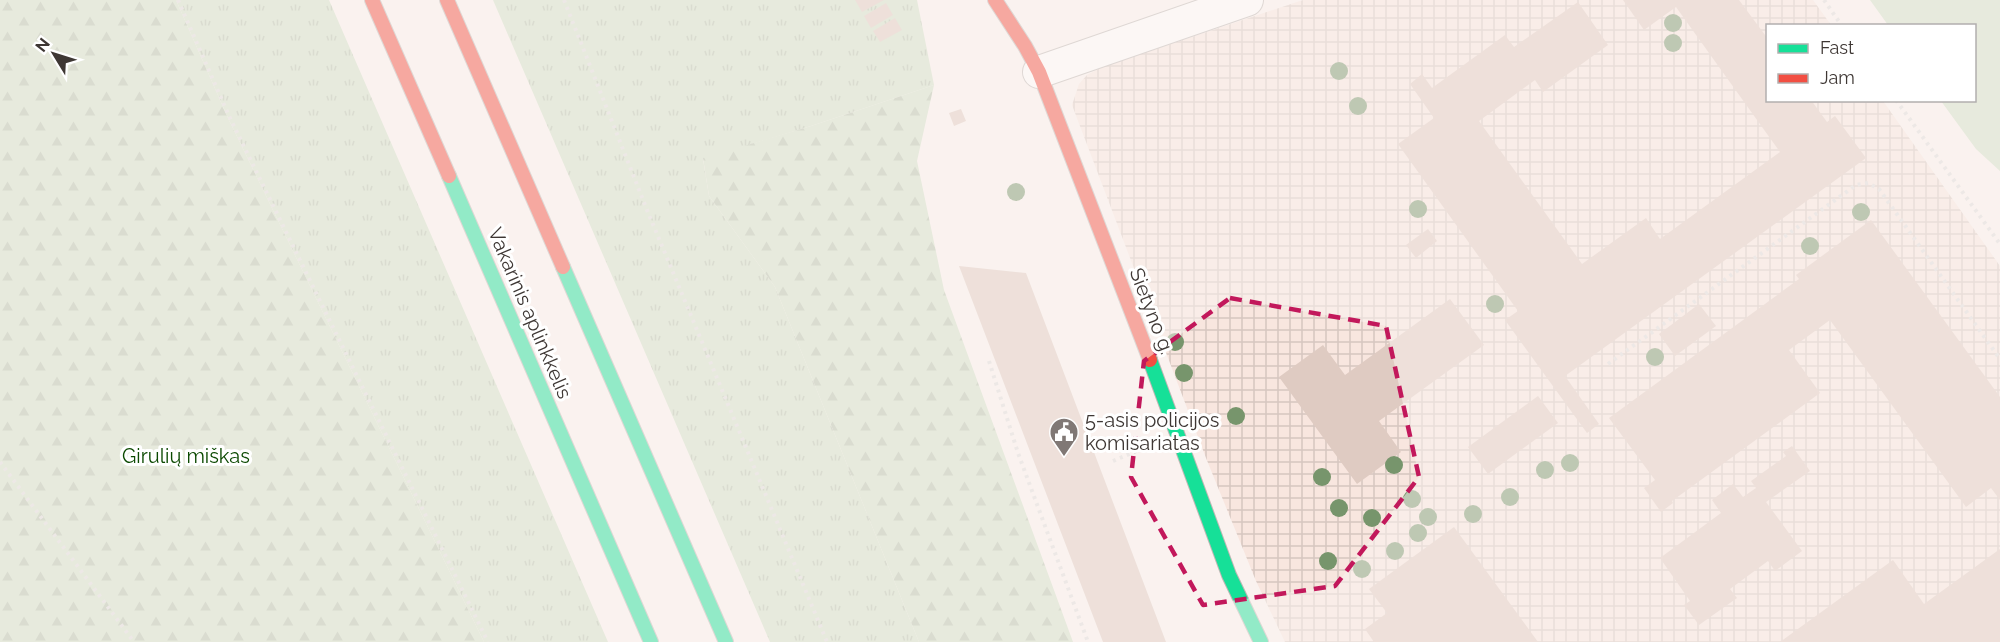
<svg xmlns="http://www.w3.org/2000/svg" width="2000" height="642" font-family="Raleway,sans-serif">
<defs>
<pattern id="industrial-grid" width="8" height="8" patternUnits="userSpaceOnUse" patternTransform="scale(1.5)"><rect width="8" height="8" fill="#f8e6df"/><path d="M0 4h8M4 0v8" fill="none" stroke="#d6c6c0"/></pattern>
<pattern id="grass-tufts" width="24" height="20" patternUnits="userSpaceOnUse" patternTransform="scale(1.5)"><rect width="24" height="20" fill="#d0e0c7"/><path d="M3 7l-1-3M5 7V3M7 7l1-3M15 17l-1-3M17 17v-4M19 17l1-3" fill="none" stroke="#b4c1ac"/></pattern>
<pattern id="forest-firs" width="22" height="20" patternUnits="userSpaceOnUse" patternTransform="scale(1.5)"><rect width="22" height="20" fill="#d0e0c7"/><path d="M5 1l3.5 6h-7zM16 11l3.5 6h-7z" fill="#b4c1ac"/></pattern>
</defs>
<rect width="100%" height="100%" fill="#faf2ef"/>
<path fill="url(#industrial-grid)" d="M1303,0h510l18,25 -63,1v74l115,1 117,165v376h-715l-29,-61 -50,-123 -134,-353 7,-21 8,-9 15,-8z"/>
<path fill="url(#grass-tufts)" d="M176,0h153l279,642h-124l-256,-524z
M493,0h424l17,85 -123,41 -108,33 6,37 66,91 144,355h-149z"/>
<path fill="url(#forest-firs)" d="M0,0h176l52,118 256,524h-484z
M934,85l-17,76 27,129 129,352h-154l-144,-355 -66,-91 -6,-38 108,-32z"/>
<path fill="#d0e0c7" d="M1870,0h130v171l-24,-22 -35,-48 33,-1v-74l-86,-1z"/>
<path fill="#dfcbc2" d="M855,0h29l-22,12z
M1623,0h116l29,39v61h43l16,22 8,-6 31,42 -301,218 34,48 -12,9 -82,-113 13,-9 -120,-167 36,-26 -24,-34 12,-10 10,14 73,-53 9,12 64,-45 30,43 -65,47 -8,-12 -56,41 103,143 64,-46 14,21 120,-87 -104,-145 -32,23z
M886,3l7,12 -22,13 -7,-12z
M895,18l7,12 -22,12 -7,-11z
M961,109l5,12 -12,5 -5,-13z
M1871,220l129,177v103l-9,-12 -25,19 -136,-187 -41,30 31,43 -148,108 1,2 -12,9 -17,-24 11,-8 -46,-62 190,-139 -3,-4z
M1428,229l9,12 -21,17 -10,-13z
M959,266l67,7 140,369h-63z
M1450,299l34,46 -105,76 22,31 -44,32 -78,-107 44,-32 22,30z
M1699,304l17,22 -41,30 -16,-22z
M1538,396l20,27 -70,51 -20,-27z
M1792,446l18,25 -44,31 36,49 -27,20 -7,-10 -38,28 7,9 -38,27 -15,-20 6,-4 -30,-43 61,-45 -9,-13 21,-16 10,13 13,-9 -5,-7 35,-25 -3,-4z
M1454,527l84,115h-164l-9,-13 22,-16 -18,-24z
M2000,549v93h-220l113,-82 31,44z"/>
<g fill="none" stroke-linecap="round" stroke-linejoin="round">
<g stroke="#beb7b4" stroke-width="34">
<path id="street" d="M1039,72l208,-72"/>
</g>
<g stroke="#beb7b4" stroke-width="16">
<path id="fast" d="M449,176l202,466
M563,267l163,375
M1150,360l79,215 32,67"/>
</g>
<g stroke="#beb7b4" stroke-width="16">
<path id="jam" d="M372,0l77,176
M447,0l116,267
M995,0l30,46 14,26 111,288"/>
</g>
<path stroke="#dedcdb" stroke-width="4" stroke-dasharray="3 4.5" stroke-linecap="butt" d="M178,0l51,116 259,526
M564,0l83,210 180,432
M1824,0l18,26
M1896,100l104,144
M989,361l29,92 70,189
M1608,364l248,-179 12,-2 11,6 121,170
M1113,461l37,-16
M0,462l134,180"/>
<use href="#street" stroke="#fefdfd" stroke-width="32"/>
<use href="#fast" stroke="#16e098" stroke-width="14"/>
<use href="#jam" stroke="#f24e42" stroke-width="14"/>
</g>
<g fill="#77956c">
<circle cx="1673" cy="23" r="9"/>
<circle cx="1673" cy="43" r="9"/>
<circle cx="1339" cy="71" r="9"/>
<circle cx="1358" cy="106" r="9"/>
<circle cx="1016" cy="192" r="9"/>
<circle cx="1418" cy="209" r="9"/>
<circle cx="1861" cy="212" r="9"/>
<circle cx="1810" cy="246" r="9"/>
<circle cx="1495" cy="304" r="9"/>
<circle cx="1175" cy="342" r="9"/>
<circle cx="1655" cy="357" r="9"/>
<circle cx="1184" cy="373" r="9"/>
<circle cx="1236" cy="416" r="9"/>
<circle cx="1570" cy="463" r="9"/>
<circle cx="1394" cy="465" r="9"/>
<circle cx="1545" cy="470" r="9"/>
<circle cx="1322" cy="477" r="9"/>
<circle cx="1510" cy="497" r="9"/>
<circle cx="1412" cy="499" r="9"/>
<circle cx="1339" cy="508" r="9"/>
<circle cx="1473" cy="514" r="9"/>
<circle cx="1428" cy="517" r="9"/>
<circle cx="1372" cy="518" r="9"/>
<circle cx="1418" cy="533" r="9"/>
<circle cx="1395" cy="551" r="9"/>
<circle cx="1328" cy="561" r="9"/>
<circle cx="1362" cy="569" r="9"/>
</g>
<path d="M0 0H2000V642H0ZM1230,298l156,28 33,151 -84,109 -132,19 -72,-128 13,-116z" fill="#faf2ef" fill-opacity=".55" fill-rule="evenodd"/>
<path fill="none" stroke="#c2185b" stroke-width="4.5" stroke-dasharray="12 8" stroke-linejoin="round" d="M1230,298l156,28 33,151 -84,109 -132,19 -72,-128 13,-116z"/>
<defs>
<g id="civic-pin" transform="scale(1.5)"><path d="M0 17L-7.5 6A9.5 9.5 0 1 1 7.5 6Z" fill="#807875" stroke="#fff"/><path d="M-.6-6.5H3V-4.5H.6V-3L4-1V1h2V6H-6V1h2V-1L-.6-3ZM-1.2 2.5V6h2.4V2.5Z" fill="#fff"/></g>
</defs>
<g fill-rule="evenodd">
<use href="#civic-pin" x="1064" y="432"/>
</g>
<g text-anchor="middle" stroke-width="6" stroke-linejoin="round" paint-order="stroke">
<g font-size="20" fill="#3e3734" stroke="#fff">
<text transform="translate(1152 311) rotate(69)" y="7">Sietyno g.</text>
<text transform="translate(530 313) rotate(67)" y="7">Vakarinis aplinkkelis</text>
</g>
<g font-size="20" fill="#3e3734" stroke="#fff" text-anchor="start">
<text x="1085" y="427">5-asis policijos<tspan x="1085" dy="23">komisariatas</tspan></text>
</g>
<g font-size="20" fill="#0b4900" stroke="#fff">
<text x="186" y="463">Girulių miškas</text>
</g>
</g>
<rect x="1766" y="24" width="210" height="78" fill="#ffffff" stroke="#b2afae" stroke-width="1.5"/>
<rect x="1778" y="44" width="30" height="9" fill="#16e098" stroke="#b2afae" stroke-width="1.5"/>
<text x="1820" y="54" font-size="18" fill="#3e3734">Fast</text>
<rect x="1778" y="74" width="30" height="9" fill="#f24e42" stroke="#b2afae" stroke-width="1.5"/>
<text x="1820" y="84" font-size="18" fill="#3e3734">Jam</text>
<g transform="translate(54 54) rotate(308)" stroke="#ffffff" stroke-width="4.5" paint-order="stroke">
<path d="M0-4.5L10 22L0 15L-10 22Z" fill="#3e3734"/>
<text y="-9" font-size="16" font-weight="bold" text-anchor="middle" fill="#3e3734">N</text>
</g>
</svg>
